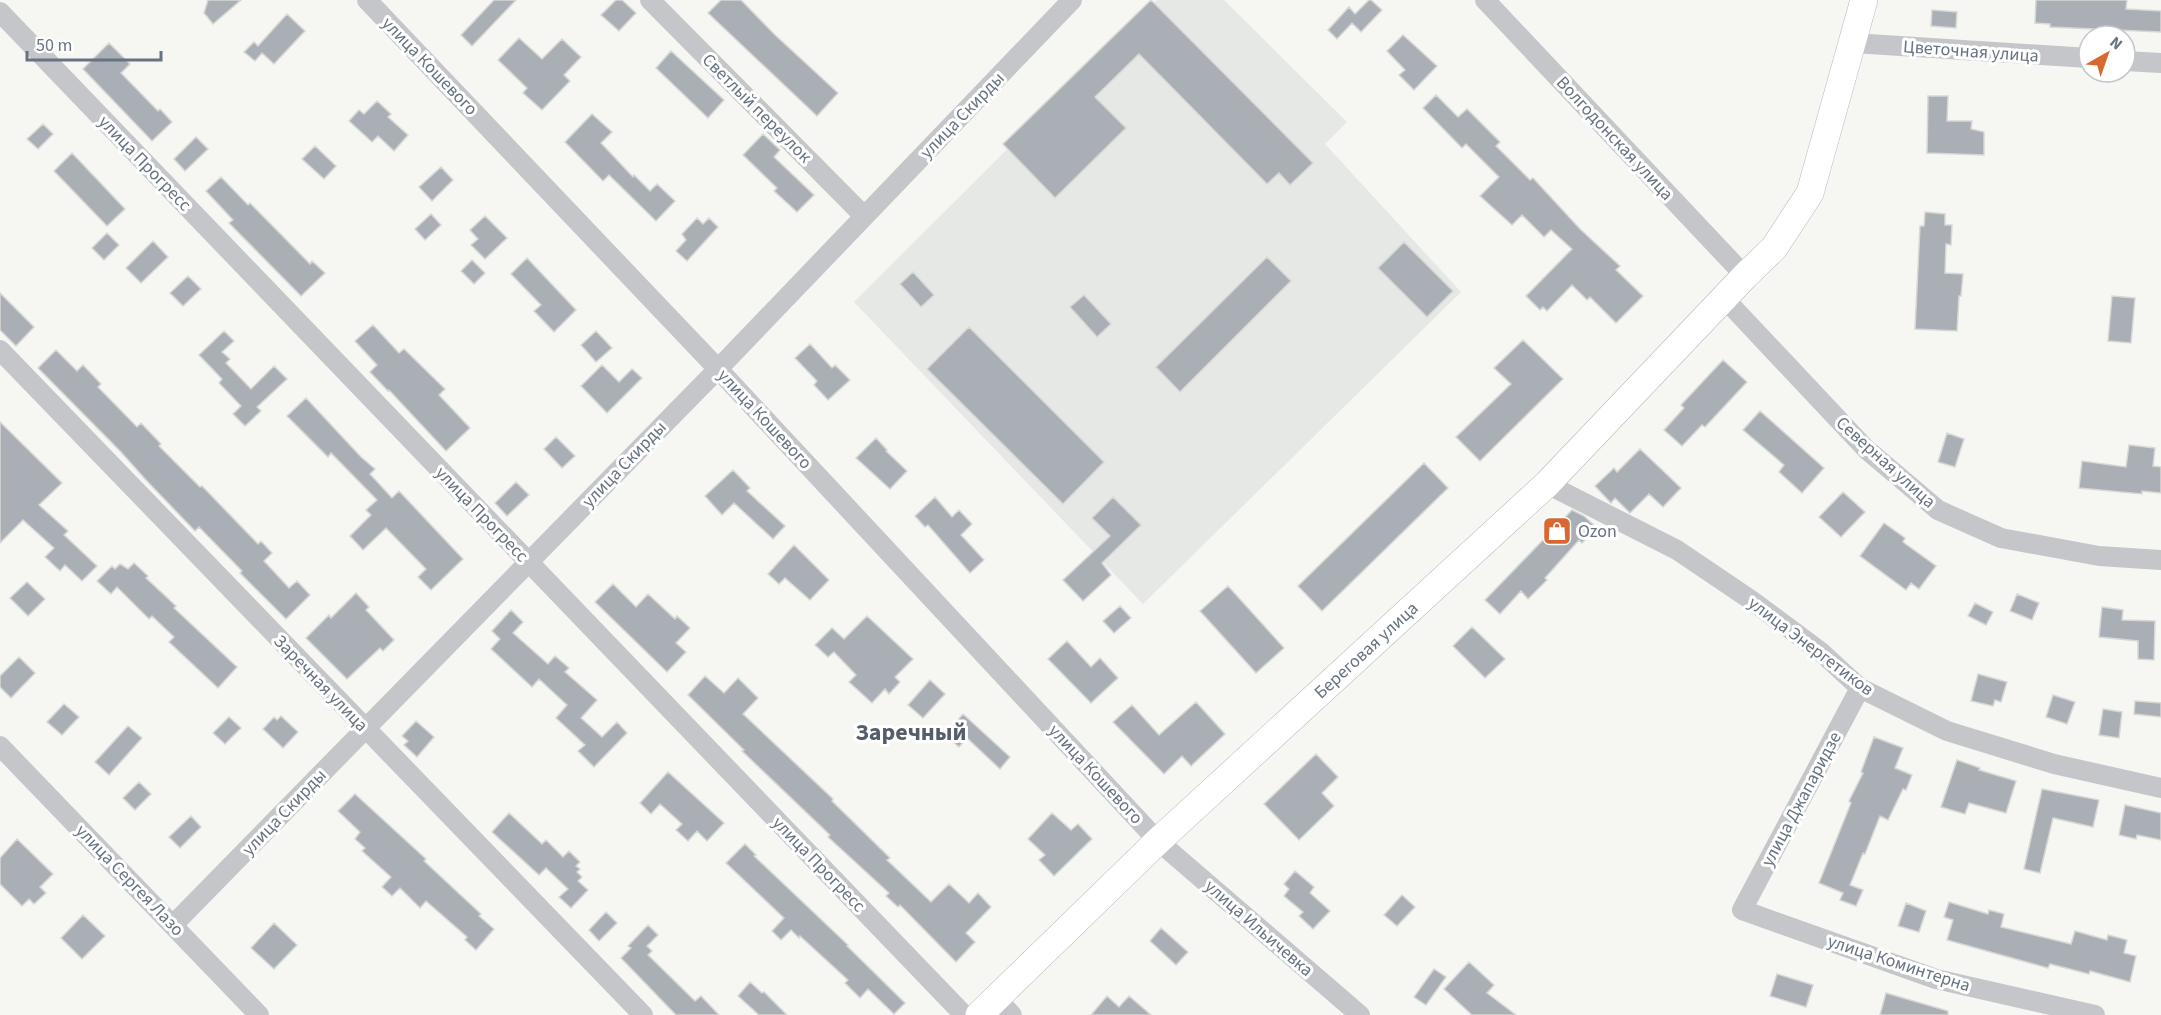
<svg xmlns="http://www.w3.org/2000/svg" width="2161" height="1015" font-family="'Source Sans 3',sans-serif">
<rect width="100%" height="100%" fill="#f6f6f3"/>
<path fill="#e6e8e6" d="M1157,0h67l123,122 -22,22 136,148 -318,312 -289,-302z"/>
<path fill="#a9afb5" stroke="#d7d7d5" stroke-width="1.5" d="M208,0h33l-28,24 -9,-11z
M494,0h22l-44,46 -11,-11z
M616,0h6l14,13 -17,18 -18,-16z
M721,0h20l33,34 64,59 -21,23 -109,-103z
M1151,0l162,163 -23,22 -11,-12 -12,11 -128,-130 -44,43 31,31 -71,70 -52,-54z
M1369,0h2l11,10 -21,22 -9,-9 -15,16 -9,-9 21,-23 6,7z
M2036,0h91l-1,9 35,2v21l-111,-5v-3l-15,-1z
M1932,10l25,2 -1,16 -25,-2z
M287,14l18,17 -31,33 -12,-11 -7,8 -11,-9 10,-10 4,4z
M1403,35l34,31 -23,24 -15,-15 6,-5 -18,-19z
M519,38l23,21 20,-20 19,18 -17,18 6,6 -28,29 -19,-17 4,-5 -29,-28z
M109,43l21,21 -9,9 37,38 2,-2 12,13 -20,19 -69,-72z
M671,51l53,49 -16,18 -52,-50z
M1436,95l22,22 9,-8 33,33 -4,4 34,34 3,-2 47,51 40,37 -4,4 27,26 -27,27 -26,-26 -3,3 -15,-15 -25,26 -4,-4 -3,3 -14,-14 46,-47 -21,-19 -7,7 -22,-22 -10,10 -32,-29 19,-19 -33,-33 -4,4 -39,-40z
M1928,96h20l-1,25h25l-1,8 13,3v23l-57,-2z
M377,101l14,13 -3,3 20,18 -14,16 -16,-15 -6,6 -23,-21 10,-11 5,4z
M592,114l20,18 -11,11 32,34 1,-2 16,16 7,-7 18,17 -19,20 -47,-46 -6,6 -38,-39z
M43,124l10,10 -15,15 -11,-10z
M763,134l17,16 -6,7 40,38 -17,17 -23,-21 3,-3 -34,-33z
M196,137l12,12 -23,22 -11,-12z
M315,146l21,20 -12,13 -22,-20z
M72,153l53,56 -18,17 -53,-55z
M441,167l12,13 -21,21 -13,-14z
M221,177l27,28 2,-2 60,61 2,-3 13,12 -24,23 -72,-73 4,-3 -27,-29z
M1925,212l20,2v11h7l-1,20 -5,-1 -1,29 18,1 -2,22h-2l-2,35 -42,-2 5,-103h4z
M431,214l10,11 -16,15 -10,-11z
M485,216l22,22 -22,21 -14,-14 7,-6 -8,-9z
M697,218l6,6 6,-6 9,9 -31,34 -11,-10 10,-11 -4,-6z
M107,233l12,12 -15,15 -12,-12z
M153,241l15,16 -27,26 -15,-15z
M1404,242l49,49 -26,26 -49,-49z
M1267,257l24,24 -111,111 -24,-25z
M527,258l49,52 -22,22 -20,-21 7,-6 -30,-31z
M472,260l13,13 -11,11 -13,-13z
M913,272l21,23 -13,12 -21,-23z
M188,276l13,13 -18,17 -13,-13z
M0,293l34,34 -18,19 -16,-16z
M1084,295l27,29 -14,13 -27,-30z
M2112,296l23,2 -4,45 -23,-2z
M373,325l26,28 5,-4 41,40 -6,6 31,33 -24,23 -57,-61 -1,1 -18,-19 7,-7 -22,-24z
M969,327l135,135 -41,42 -136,-135z
M224,331l10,10 -12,11 8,7 -4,4 25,26 23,-23 13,13 -30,28 4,4 -16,15 -12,-12 8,-8 -22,-23 3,-4 -23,-24z
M596,331l16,17 -16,14 -15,-17z
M1523,340l40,39 -83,82 -24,-24 55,-53 -17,-16z
M810,344l22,24 3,-3 15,15 -22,20 -14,-15 3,-4 -22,-23z
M56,350l21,21 6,-6 18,19 -3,3 39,40 4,-4 20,21 -2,2 41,41 2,-1 56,58 3,-3 11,12 -8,8 25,27 8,-7 13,14 -24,24 -46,-46 2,-2 -43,-44 -4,4 -49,-51 -25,-28 -83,-84z
M1723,360l24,22 -42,45 -3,-2 -20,21 -18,-16 20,-22 -3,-3z
M602,365l17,17 13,-13 10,9 -35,35 -26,-27z
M306,398l55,59 14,12 -5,5 22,24 7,-7 64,68 -32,31 -13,-13 8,-8 -40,-41 -23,22 -13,-14 21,-21 -5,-5 11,-10 -46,-47 -3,4 -41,-41z
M1760,411l64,57 -22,25 -23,-21 5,-7 -41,-35z
M0,422l62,61 -23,22 29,26 -4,4 33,31 -15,15 -17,-16 -5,6 -15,-14 9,-9 -31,-28 -23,23z
M1947,433l17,6 -9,28 -17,-5z
M556,437l19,19 -13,12 -18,-19z
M876,438l11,12 -1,1 21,20 -17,18 -34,-31z
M2129,445l26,3 -2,18 8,1v26l-19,-2v3l-63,-6 3,-27 44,6z
M1640,449l41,39 -18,19 -14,-13 -19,19 -15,-15 -4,5 -16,-17 19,-18 3,4z
M1424,463l24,25 -126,123 -24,-25z
M733,470l17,18 -3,3 38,35 -12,13 -39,-36 -12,12 -17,-19z
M516,482l13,13 -22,21 -12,-13z
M1843,492l22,20 -24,25 -22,-20z
M935,497l17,20 7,-7 13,14 -11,11 23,25 -14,13 -42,-48 -3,2 -10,-11z
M1113,497l28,28 -39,38 9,12 -28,26 -20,-21 47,-44 -18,-18z
M1572,510l12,6 13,12 -15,15 -3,-3 -34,38 2,2 -19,19 -7,-8 -21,23 -15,-14z
M1884,523l21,15 -2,4 33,24 -17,23 -8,-6 -5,7 -46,-34z
M794,545l35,35 -19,20 -25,-22 -6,6 -11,-10z
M134,563l14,13 -2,2 30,28 -2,2 63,59 -19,21 -49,-46 5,-5 -22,-21 -3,3 -32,-32 -6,7 -14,-13 15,-15 3,3 5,-5 8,5z
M27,582l18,17 -17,17 -18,-18z
M613,584l23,23 12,-13 27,25 2,-3 13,12 -14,15 10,9 -19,20 -72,-70z
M1228,586l56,62 -28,25 -56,-62z
M356,593l13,14 -3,3 28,30 -11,11 -3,-3 -33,31 -41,-41 23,-23 2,3z
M2017,594l22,9 -7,17 -22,-9z
M1975,603l18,9 -7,13 -18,-9z
M1120,606l11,12 -17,15 -11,-12z
M2102,607l21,3 -1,10 33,1 -1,39 -16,-1v-18l-39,-4z
M511,610l12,12 -10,11 35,31 7,-8 14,12 -4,4 32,28 -16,18 21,19 15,-15 10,11 -33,34 -16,-16 7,-6 -29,-27 11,-13 -28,-26 -7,8 -41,-38 9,-10 -8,-8z
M867,616l46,43 -18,18 5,5 -11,12 -4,-5 -13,14 -23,-21 7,-7 -22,-23 -6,5 -13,-12 17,-17 12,11z
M1472,627l33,32 -20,19 -32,-32z
M1067,641l24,26 9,-9 18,20 -27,25 -43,-44z
M19,657l16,16 -24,25 -11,-11v-11z
M1978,674l29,8 -6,20 -6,-2 -2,6 -22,-5z
M705,676l19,17 14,-15 20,20 -15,16 90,85 -1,2 58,57 -3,2 44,42 18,-18 20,19 9,-10 13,14 -25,26 9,9 -19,20 -56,-57 -2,2 -12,-11 3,-3 -61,-56 2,-2 -88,-84 2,-1 -56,-55z
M930,680l15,14 -22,24 -15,-13z
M2053,695l22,7 -8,22 -21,-7z
M2135,701l26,2v14l-27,-3z
M1196,702l29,32 -34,32 -9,-10 -18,18 -51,-52 19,-17 27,30z
M64,704l15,13 -17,18 -15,-13z
M2103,709l19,3 -3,26 -20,-3z
M963,714l47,43 -10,12 -33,-31 -8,9 -14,-12z
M281,716l17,16 -15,16 -20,-19 11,-12 3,3z
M229,717l12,11 -16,16 -12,-11z
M416,721l18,16 -17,20 -13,-12 4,-4 -6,-5z
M128,726l14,12 -33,37 -14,-13z
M1874,737l29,11 -8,20 17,7 -6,15 -3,-1 -15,31 -8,-4 -15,38 -2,-1 -13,32 13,5 -7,16 -16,-6 3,-7 -24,-10 32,-80 -2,-2 14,-28 -2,-1z
M1316,754l22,23 -16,16 12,13 -35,34 -35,-36z
M1957,760l23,8 -1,2 37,11 -10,32 -37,-10 -4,11 -24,-7z
M668,772l56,51 -17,18 -10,-10 -9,10 -12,-11 6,-6 -22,-20 -9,10 -11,-11z
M139,782l12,12 -16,16 -12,-12z
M2042,789l57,11 -6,27 -40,-9 -13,55 -16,-4z
M355,794l71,65 -2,2 57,53 -2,2 15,13 -18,21 -11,-10 2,-3 -41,-36 -6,7 -20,-20 -8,8 -10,-9 9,-10 -29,-26 3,-3 -10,-9 5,-7 -22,-21z
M2125,805l36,8v27l-24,-5 -1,4 -17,-4z
M509,813l33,31 4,-4 17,17 6,-6 11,11 -4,4 4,3 -3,3 5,5 -4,4 10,9 -17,18 -12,-11 9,-8 -22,-21 -7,7 -47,-43z
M1052,813l19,17 7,-6 14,15 -38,37 -15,-16 6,-5 -17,-16z
M191,816l10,11 -21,21 -11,-11z
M17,839l36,35 -13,13 6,6 -12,11 -5,-5 -7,7 -22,-22v-26z
M745,844l11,11 -2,1 94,89 -1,1 58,57 -11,11 -26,-25 -8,9 -15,-15 3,-3 -48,-44 -1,2 -8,-8 -10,10 -9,-9 12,-13 -58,-55z
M1295,871l19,16 -4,6 20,18 -17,18 -14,-13 4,-4 -19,-16 5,-7 -5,-5z
M1402,895l13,12 -18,19 -13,-11z
M1949,902l39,12 1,-4 15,4 -3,13 70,17 4,-13 32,9 1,-5 19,5 -3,13 12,3 -6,26 -40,-11 -1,3 -39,-10 -2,4 -101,-28 6,-20 -9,-3z
M1906,903l20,8 -7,21 -21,-6z
M606,912l11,11 -18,18 -10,-11z
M83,915l22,21 -23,23 -21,-21z
M274,923l23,22 -23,24 -23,-21z
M648,925l10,10 -11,11 5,5 -4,4 47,46 6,-5 18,19h-43l-55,-57 10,-10 -3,-2z
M1161,928l27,24 -12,13 -26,-24z
M1469,962l25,23 -7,8 29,22h-44l-28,-26z
M1434,969l12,8 -20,28 -12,-8z
M1777,974l36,11 -7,22 -36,-11z
M750,982l12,11 2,-1 23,23h-28l-21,-19z
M1886,993l62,18v4h-68z
M1107,996l12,11 10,-11 22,19h-60z"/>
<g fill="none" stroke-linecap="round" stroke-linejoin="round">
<g stroke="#b4b8bc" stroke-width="28">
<g id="secondary">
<path id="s1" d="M979,1015l179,-174 389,-357 198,-208 29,-28 36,-55 54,-193"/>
</g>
</g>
<path stroke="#c4c6ca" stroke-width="20" d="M367,0l351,369 440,472 202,174
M650,0l214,216
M1485,0l260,276
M0,12l964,1003
M1853,43l236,15
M2125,61l36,2
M1724,298l142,151 72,61 63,28 98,18 62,4
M0,350l643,665
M1547,484l130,66 74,50 70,52 39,36 87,43 107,33 107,24
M1860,688l-118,222 194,69 159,36
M0,746l259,269
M173,925l545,-556 354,-369
M997,999l15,16"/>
<use href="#secondary" stroke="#fff" stroke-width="27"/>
</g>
<defs>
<g id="shop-square" transform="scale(1.5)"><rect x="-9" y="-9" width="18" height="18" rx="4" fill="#d86731" stroke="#fff"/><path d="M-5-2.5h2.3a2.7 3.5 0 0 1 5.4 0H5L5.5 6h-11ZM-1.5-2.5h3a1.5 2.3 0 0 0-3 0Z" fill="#fff"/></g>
</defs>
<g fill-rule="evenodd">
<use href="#shop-square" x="1557" y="531"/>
</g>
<g text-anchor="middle" stroke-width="6" stroke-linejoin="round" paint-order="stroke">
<g font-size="18" fill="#677382" stroke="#fff">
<text transform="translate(1971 51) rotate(4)" y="6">Цветочная улица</text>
<text transform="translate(430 66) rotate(46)" y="6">улица Кошевого</text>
<text transform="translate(757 108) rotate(45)" y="6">Светлый переулок</text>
<text transform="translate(962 115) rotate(-46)" y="6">улица Скирды</text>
<text transform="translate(1615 138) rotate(47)" y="6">Волгодонская улица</text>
<text transform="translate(145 163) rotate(46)" y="6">улица Прогресс</text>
<text transform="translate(765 419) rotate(47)" y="6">улица Кошевого</text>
<text transform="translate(1886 462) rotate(42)" y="6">Северная улица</text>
<text transform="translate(624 464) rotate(-46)" y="6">улица Скирды</text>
<text transform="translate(482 514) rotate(46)" y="6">улица Прогресс</text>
<text transform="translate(1811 646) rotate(37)" y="6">улица Энергетиков</text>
<text dy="6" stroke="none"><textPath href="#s1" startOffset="532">Береговая улица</textPath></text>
<text transform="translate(321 683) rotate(46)" y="6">Заречная улица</text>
<text transform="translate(1096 774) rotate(47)" y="6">улица Кошевого</text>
<text transform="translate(1801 799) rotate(-62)" y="6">улица Джапаридзе</text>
<text transform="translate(284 812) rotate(-46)" y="6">улица Скирды</text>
<text transform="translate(819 864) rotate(46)" y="6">улица Прогресс</text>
<text transform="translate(130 880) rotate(46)" y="6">улица Сергея Лазо</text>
<text transform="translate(1259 928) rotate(41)" y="6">улица Ильичевка</text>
<text transform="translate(1899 963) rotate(18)" y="6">улица Коминтерна</text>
</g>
<g font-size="18" fill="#677382" stroke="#fff" text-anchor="start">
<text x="1578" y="537">Ozon</text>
</g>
<g font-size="24" font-weight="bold" fill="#545d68" stroke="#fff">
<text x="911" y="740">Заречный</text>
</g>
</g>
<g transform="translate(2107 54) rotate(40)"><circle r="28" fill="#ffffff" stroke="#c2c7cd" stroke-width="1.5"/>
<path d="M0-4.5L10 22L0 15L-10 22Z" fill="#d86731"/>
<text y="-9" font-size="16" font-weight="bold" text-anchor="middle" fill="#677382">N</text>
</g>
<path d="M27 51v9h134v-9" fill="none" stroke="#677382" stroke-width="3"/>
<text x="36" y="51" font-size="18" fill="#677382" stroke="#ffffff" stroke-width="4.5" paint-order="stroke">50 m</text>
</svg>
